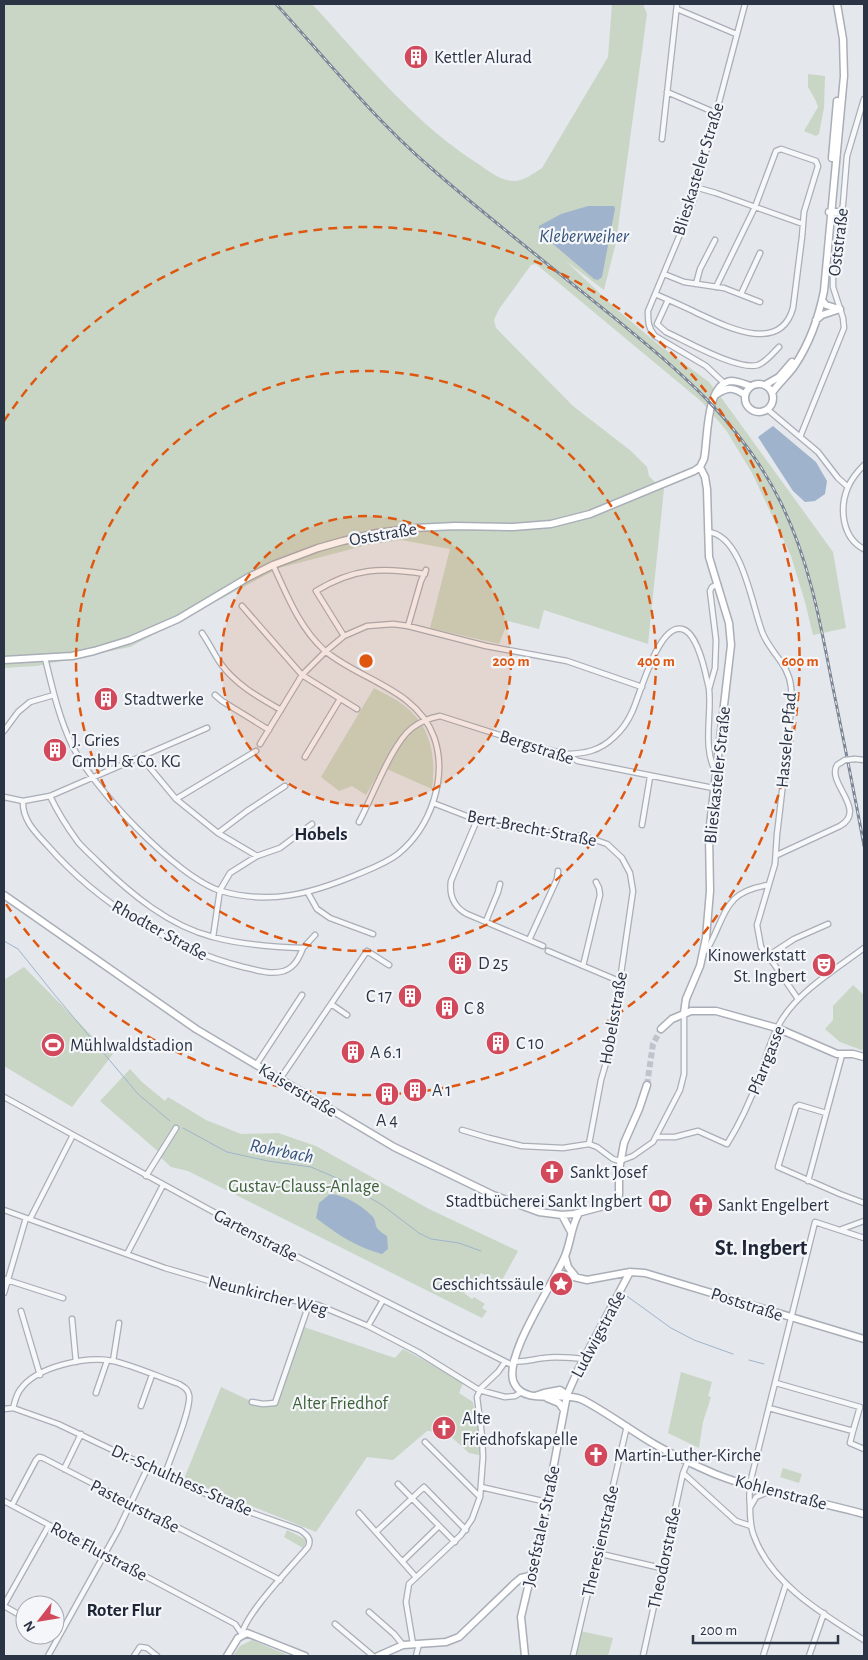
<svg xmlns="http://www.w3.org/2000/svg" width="868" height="1660" font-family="'Alegreya Sans',sans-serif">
<rect width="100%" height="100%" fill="#e4e7ec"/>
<path fill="#c9d6c5" d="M4,4h308c52,56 102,120 168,161 10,7 21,16 34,16 10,0 20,-8 28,-13l66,-111 4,-53h31l4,10 -31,228 -12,48 -38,-29 49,47 44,37 50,37 14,18 110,152 13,76 -33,7 -8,-33 -14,-46 -39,-83 -26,-43 -24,-28 -166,-138 -5,1 -32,44 -5,11 2,8 77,78 58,45 16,16 2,9 7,7 9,-4 -17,165 -104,-34 -5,19 -31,-8 -9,23 -69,-16 20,-79 -49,-9 -34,5 -88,23 -149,79 -93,19 -33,2z
M808,74l17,2 -1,32 -5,26 -3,2 -12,-5 14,-24 -2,-6 -8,-14z
M374,688c11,6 23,11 33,20 25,20 29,51 25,81l-50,-22 -16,28 -14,-9 -13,5 -18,-14z
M24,967l67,68 22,19 -41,53 -68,-41v-86z
M853,985l11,10v56l-24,-9 -15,-13 8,-9v-14z
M130,1069l12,13 23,19 3,-4 38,23 35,14 37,-1 38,13 113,63 89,42 -18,33 -19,-11 -8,12 -3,-1 -6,9 8,6 2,-2 11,7 -3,4 5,3 -5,7 -294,-147 -17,-4 -13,-12 2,-2 -60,-52z
M304,1327l91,31 8,-9 24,13 36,21 -4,10 14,9 6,32v21l-10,-2 -23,-21 -19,-1 -34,29 -26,-3 -51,75 -132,-53 37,-92 34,16h20z
M681,1372l31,10 -4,14 3,1 -8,25 -4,26 -31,-15z
M783,1468l19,6 -3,9 -19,-6z
M287,1530l20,10 -4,8 -19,-11z
M580,1631l33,7 -5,18h-34z
M252,1640l35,15 2,1h-56l7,-10z"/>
<path fill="#9fb4cc" d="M588,206h26l1,3 -13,68 -4,3 -4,-1 -55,-47v-6l22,-12z
M773,426l43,36 11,19 -2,13 -10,7 -10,1 -12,-11 -35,-54z
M330,1194c15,1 33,12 43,23 3,4 2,8 4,11 2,3 7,6 10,8l1,13 -6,5c-24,-6 -47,-21 -66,-36l3,-15z"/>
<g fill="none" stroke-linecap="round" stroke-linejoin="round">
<path stroke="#9fb4cc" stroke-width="1" d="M4,941l14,8 36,45 84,100 32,27
M183,1128l44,24 41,9 43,6 28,12 43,26 37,28 12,6 28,4 22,8
M624,1294l47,34 23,12 39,14
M749,1360l15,4"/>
<path stroke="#bfc3cb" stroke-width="6" stroke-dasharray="6 3" stroke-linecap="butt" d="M647,1085l6,-41 8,-15"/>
<g stroke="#a9aeb7" stroke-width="7">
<path id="street" d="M677,9l59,25
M667,92l49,21
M662,139l15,-135
M695,187l21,6 87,31
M664,274l20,8 40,6 36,14
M696,284l4,-15 15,-29
M655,294c14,6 28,12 42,19 28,13 83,42 96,-5l9,-71 2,-25 14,-46 -2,-5 -35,-12 -5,2 -21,56 -39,80
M741,294l19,-41
M668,300l-11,24 9,8c20,9 72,39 92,33 8,-3 14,-11 21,-18
M724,383l-18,-17 -51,-30c-7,-8 -7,-15 -7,-25l43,-103 54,-204
M767,409l51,43 20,26 10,9
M800,437l44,-109 -1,-10 -10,-31v-13l10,-70 4,-48 17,-57
M864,465c-6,6 -12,13 -16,22 -9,21 -6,51 16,62
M708,532c35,3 44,76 55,102 8,19 26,31 28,53 2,17 -2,36 -3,53 -4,31 -7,63 -11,94l-2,30 -18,61 4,22 13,17 24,35
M242,606l60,69 55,34
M408,626l13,-45 5,-11
M202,633c7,10 12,21 19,31 15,21 39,34 60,46
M344,636l-28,-45c38,-23 65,-24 109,-17
M45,658c7,29 14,60 27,87 20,42 104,132 149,146 49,14 89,3 135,-16 14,-6 29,-11 42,-21 33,-27 50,-77 36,-117 -17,-48 -75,-57 -110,-87 -25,-23 -37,-55 -51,-85
M709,689l6,-21 1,-28 -6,-49 2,-4 4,-2
M215,695l7,6 47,29
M207,728l-157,68 -27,5c-1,19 13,32 25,45 49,56 123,103 195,121 14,3 27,8 41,4 11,-4 15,-13 19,-23
M4,731l14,-19 12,-10 24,-7
M260,744l42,-69 24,-24 18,-15 23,-10 26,-2 15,2 78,20 81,15 75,26
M565,754c19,0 35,-3 49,-17 8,-7 14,-16 18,-25 8,-16 26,-89 50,-83 13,3 20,30 23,42 1,6 3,12 4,18 3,27 -7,59 7,83
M141,757l35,42 80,-48
M305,757l35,-58
M855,759l9,1
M50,796c8,17 17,31 28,46 6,7 14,14 21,21 32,31 70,63 114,74 29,8 60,10 90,11l12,-13
M4,797l19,4
M176,799l42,34 39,23
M433,803l44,17 29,7 81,10 20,7 15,14 8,15 3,18 -23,158 -9,31 -12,64
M477,820l-26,61c-2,15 3,26 16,33l76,32
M359,822c13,-24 33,-79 53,-94 9,-7 18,-10 28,-12l97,31 28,7 13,7 135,27
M642,825l8,-48
M218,833l29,-22 38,-25
M777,855l63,-29c28,-16 -14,-43 -3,-61l8,-5
M308,893l9,16 13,9 43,16
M486,921l12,-29 2,-8
M213,937l7,-47 10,-17 27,-17 23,-8 32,-24
M529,940l28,-61 1,-8
M548,951l71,30
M704,952c5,-4 7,-10 10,-16 14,-31 17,-45 54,-51
M768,956l26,-17 34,-15
M583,966l17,-71 -1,-7 -3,-6
M331,1004l16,11
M256,1065l46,-70
M280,1079l87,-128 22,14
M4,1097l268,147 240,121
M826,1113l-27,-8 -3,2 -18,60 62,27 24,9
M462,1130l27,8 33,8 41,2 26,-4 8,3 16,12 7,2 13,-5 20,-14 27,-52 4,-16v-61
M656,1137h19l23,-6 29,13c14,-22 24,-45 33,-69 6,-18 11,-38 21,-54 18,-30 55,-52 83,-73
M146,1176l30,-48
M808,1181l34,-126
M4,1210l161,58 82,24 71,13 50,21 50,26 61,38 26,7 10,-1 7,-4
M30,1219l43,-84
M842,1229l22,-8
M864,1238l-49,-16 -63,253c-3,11 -3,21 -2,31 0,10 0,21 4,30 17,48 69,78 110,104
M127,1254l36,-69
M4,1279l59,19
M4,1293l22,-75
M21,1311l19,64
M72,1319l4,43
M368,1326l15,-26
M113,1361l6,-38
M513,1361c11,2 20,-2 31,-3 13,-2 27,0 40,1
M96,1393l11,-32
M252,1402l11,2 12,-1 34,-99
M141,1406l11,-31
M13,1408c2,-6 3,-13 7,-18 16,-24 67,-34 93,-29 19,4 46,16 66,23 5,3 9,5 10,11 3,13 -19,64 -24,79
M769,1408l84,23 7,-24 -84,-24
M4,1409l9,-1 45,16 141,67 42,18 59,21c7,5 12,9 8,17 -15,18 -62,66 -66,87
M853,1431l-3,12 14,6
M425,1442l55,55
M64,1469l17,-35
M683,1473l53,48 15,5
M398,1484l57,58
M481,1487l66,15
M4,1501l231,123 7,10
M12,1505l24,-45 3,-3 4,1 237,122
M751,1506l5,-9 14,-6
M359,1513l56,63
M377,1531l47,-44 42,43
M597,1553l64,15
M403,1561l36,-35
M4,1605l45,-80
M4,1606l21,12
M369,1612l25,22 9,11
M335,1624l38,32
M413,1644l-7,-42 3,-18 52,-49 11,-16 8,-22 3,-40 -1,-21 -5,-39 4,-9 17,-16 7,-10
M48,1656l70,-126 30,-63
M134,1656l6,-9 7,1 10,8
M416,1656l3,-12
M573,1656l54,-230
M643,1656l40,-183 5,-12
M763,1656l23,-72
M809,1656l15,-43"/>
</g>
<g stroke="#a9aeb7" stroke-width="9">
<path id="secondary" d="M832,158l5,-57
M829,212h12
M822,300l4,5 13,4
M816,320l6,-5 18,-6
M745 398a14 14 0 1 1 28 0a14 14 0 1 1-28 0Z
M765,385l14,-8 13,-15
M772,393c6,-10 16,-17 23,-28 14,-21 24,-49 29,-74l20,-215 -1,-37 -6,-35
M717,394c11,-7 17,-7 28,1
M4,660l68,-4 22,-5 36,-11 48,-21 69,-41 26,-13 45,-17 25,-7 34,-8 38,-5 40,-2 58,1 38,-3 39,-10 104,-43 6,-4 4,-8c4,-18 1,-75 27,-78 7,0 13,3 19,5
M4,895l192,134 198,118 99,48 46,17 23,3 12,-1 41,-11 4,-8v-25l5,-27 15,-34 8,-24
M684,1013l2,-14 14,-33 6,-28 4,-47 -1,-57 22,-189 -2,-22 -20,-66 -2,-68 -2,-12 -5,-10
M661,1029l11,-10 19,-8h25l61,17 60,26h16l11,3
M579,1213c-8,13 -8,29 -14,43 -11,27 -63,102 -51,127 11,24 49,7 69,17 25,13 47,30 71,44 19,11 40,21 61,30 48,19 100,26 149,40
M562,1215l9,17
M565,1256l3,11 8,10
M557,1273l30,7 43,-8 15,1 219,66
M535,1396l9,-3 16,-3 7,5
M547,1398l12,5 5,7
M227,1656l11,-18 9,-5 58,23
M378,1656l25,-11 43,-3 13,-5 56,-54 6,-5 9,-2
M525,1656l-4,-39 21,-89 25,-133 11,-25 52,-98"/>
</g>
<use href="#street" stroke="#f7f8fa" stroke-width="4.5"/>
<use href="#secondary" stroke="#fff" stroke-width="6"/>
<g stroke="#7d8696" stroke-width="3">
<path id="rail" d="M276,4c50,55 98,115 155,164 55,48 113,93 170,139 72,59 138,110 180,196 28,57 39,118 51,180 11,54 22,108 32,163"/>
</g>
<use href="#rail" stroke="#f4f6f9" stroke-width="1" stroke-dasharray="4" stroke-linecap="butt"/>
<g stroke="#a9aeb7" stroke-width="7" stroke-linecap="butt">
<path id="street-bridge" d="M845,760l10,-1"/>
</g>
<use href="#street-bridge" stroke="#f7f8fa" stroke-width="4.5"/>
</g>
<circle cx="366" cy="661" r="145" fill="#df570f" fill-opacity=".12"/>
<g fill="none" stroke="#df570f" stroke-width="2.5" stroke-dasharray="9 6">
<circle cx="366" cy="661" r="145"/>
<circle cx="366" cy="661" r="290"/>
<path d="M4 421A434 434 0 1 1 4 901"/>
</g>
<defs>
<g id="building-disc" transform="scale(1.25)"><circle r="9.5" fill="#d1495b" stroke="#f4f6f9"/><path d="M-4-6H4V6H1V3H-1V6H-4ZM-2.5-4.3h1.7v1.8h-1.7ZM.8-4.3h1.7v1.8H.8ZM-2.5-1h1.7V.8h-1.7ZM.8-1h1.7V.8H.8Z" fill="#fff"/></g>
<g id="theatre-disc" transform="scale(1.25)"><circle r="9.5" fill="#d1495b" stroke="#f4f6f9"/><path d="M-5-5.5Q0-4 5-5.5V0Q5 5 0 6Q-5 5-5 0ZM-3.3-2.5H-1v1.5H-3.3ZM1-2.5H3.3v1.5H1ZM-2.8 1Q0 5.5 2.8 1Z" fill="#fff"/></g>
<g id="stadium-disc" transform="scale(1.25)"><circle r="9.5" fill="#d1495b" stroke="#f4f6f9"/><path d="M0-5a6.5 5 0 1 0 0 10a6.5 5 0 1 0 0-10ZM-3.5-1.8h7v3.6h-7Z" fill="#fff"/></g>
<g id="church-disc" transform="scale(1.25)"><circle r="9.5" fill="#d1495b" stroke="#f4f6f9"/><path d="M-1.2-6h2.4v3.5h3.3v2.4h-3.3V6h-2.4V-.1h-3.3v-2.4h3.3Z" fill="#fff"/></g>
<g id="library-disc" transform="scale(1.25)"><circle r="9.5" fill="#d1495b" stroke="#f4f6f9"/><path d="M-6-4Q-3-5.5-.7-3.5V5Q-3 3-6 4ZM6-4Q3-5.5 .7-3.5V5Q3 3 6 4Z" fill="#fff"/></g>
<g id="sight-disc" transform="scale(1.25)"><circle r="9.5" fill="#d1495b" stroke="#f4f6f9"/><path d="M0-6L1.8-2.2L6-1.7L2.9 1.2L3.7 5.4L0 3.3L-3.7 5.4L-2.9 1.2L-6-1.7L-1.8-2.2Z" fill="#fff"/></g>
</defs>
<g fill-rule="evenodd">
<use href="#building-disc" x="416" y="57"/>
<use href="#building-disc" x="106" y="699"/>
<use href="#building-disc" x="55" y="750"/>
<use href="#building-disc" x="460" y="963"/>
<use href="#theatre-disc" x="824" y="965"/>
<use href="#building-disc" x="410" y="996"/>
<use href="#building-disc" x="447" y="1008"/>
<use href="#building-disc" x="498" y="1043"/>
<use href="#stadium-disc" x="53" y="1045"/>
<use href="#building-disc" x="353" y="1052"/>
<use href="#building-disc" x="415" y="1090"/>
<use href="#building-disc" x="387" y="1094"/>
<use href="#church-disc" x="552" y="1172"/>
<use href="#library-disc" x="660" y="1201"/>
<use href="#church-disc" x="701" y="1205"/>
<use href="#sight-disc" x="561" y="1284"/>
<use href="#church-disc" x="444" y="1428"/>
<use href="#church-disc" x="596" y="1455"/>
</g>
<g text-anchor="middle" stroke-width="4.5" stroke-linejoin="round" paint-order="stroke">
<g font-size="18" fill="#2b3445" stroke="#f4f6f9" text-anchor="start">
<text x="434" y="63">Kettler Alurad</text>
<text x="124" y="705">Stadtwerke</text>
<text x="72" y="746">J. Gries<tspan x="72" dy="21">GmbH &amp; Co. KG</tspan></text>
<text x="806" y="961" text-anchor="end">Kinowerkstatt<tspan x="806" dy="21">St. Ingbert</tspan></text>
<text x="478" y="969">D 25</text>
<text x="392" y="1002" text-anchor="end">C 17</text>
<text x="464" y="1014">C 8</text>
<text x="516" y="1049">C 10</text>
<text x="70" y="1051">Mühlwaldstadion</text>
<text x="370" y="1058">A 6.1</text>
<text x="432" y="1096">A 1</text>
<text x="387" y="1126" text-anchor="middle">A 4</text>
<text x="570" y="1178">Sankt Josef</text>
<text x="642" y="1207" text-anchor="end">Stadtbücherei Sankt Ingbert</text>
<text x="718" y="1211">Sankt Engelbert</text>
<text x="544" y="1290" text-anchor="end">Geschichtssäule</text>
<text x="462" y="1424">Alte<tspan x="462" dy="21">Friedhofskapelle</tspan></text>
<text x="614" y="1461">Martin-Luther-Kirche</text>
</g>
<g font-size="18" fill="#2b3445" stroke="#f4f6f9">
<text transform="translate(698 169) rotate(-73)" y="6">Blieskasteler Straße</text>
<text transform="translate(838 242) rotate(-83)" y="6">Oststraße</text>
<text transform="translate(383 534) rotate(-10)" y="6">Oststraße</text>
<text transform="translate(786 740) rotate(-85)" y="6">Hasseler Pfad</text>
<text transform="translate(537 747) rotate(18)" y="6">Bergstraße</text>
<text transform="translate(717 775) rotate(-84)" y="6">Blieskasteler Straße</text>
<text transform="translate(532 828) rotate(11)" y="6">Bert-Brecht-Straße</text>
<text transform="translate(160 930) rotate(29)" y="6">Rhodter Straße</text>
<text transform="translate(613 1018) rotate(-80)" y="6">Hobelsstraße</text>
<text transform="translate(766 1060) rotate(-68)" y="6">Pfarrgasse</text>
<text transform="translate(298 1090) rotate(31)" y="6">Kaiserstraße</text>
<text transform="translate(256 1235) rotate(28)" y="6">Gartenstraße</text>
<text transform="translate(268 1295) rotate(14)" y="6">Neunkircher Weg</text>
<text transform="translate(747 1304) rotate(18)" y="6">Poststraße</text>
<text transform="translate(598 1334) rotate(-62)" y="6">Ludwigstraße</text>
<text transform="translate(182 1480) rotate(24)" y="6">Dr.-Schulthess-Straße</text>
<text transform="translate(781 1492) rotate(15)" y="6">Kohlenstraße</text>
<text transform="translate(135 1506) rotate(27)" y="6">Pasteurstraße</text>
<text transform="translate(541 1526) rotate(-78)" y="6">Josefstaler Straße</text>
<text transform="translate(600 1541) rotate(-77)" y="6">Theresienstraße</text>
<text transform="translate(99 1551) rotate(28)" y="6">Rote Flurstraße</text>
<text transform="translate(664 1558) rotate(-78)" y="6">Theodorstraße</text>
</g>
<g font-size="18" fill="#3f6138" stroke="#f4f6f9">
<text x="304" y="1192">Gustav-Clauss-Anlage</text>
<text x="340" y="1409">Alter Friedhof</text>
</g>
<g font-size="19" font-style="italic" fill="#34527a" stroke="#f4f6f9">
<text x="584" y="242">Kleberweiher</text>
<text transform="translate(282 1150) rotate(11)" y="7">Rohrbach</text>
</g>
<g font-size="19" font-weight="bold" fill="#1d2536" stroke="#f4f6f9">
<text x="321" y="840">Hobels</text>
<text x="124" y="1616">Roter Flur</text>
</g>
<g font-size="22" font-weight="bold" fill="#1d2536" stroke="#f4f6f9">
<text x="761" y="1255">St. Ingbert</text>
</g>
</g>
<circle cx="366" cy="661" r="8" fill="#df570f" stroke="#f4f6f9" stroke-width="2.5"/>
<g font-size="15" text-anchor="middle" font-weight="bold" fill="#df570f" stroke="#f4f6f9" stroke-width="4.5" stroke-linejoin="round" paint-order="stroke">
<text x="511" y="666">200 m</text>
<text x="656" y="666">400 m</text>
<text x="800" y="666">600 m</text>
</g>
<rect width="868" height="1660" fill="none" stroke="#2b3445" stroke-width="10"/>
<g transform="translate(40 1620) rotate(239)"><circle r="24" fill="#f4f6f9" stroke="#a4a8b1"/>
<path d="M0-4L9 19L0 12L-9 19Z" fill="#d1495b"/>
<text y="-8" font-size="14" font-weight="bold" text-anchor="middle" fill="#2b3445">N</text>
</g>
<path d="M693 1635v8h145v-8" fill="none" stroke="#2b3445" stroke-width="2.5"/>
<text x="700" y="1635" font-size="15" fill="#2b3445" stroke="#f4f6f9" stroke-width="4" paint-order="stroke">200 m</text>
</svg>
